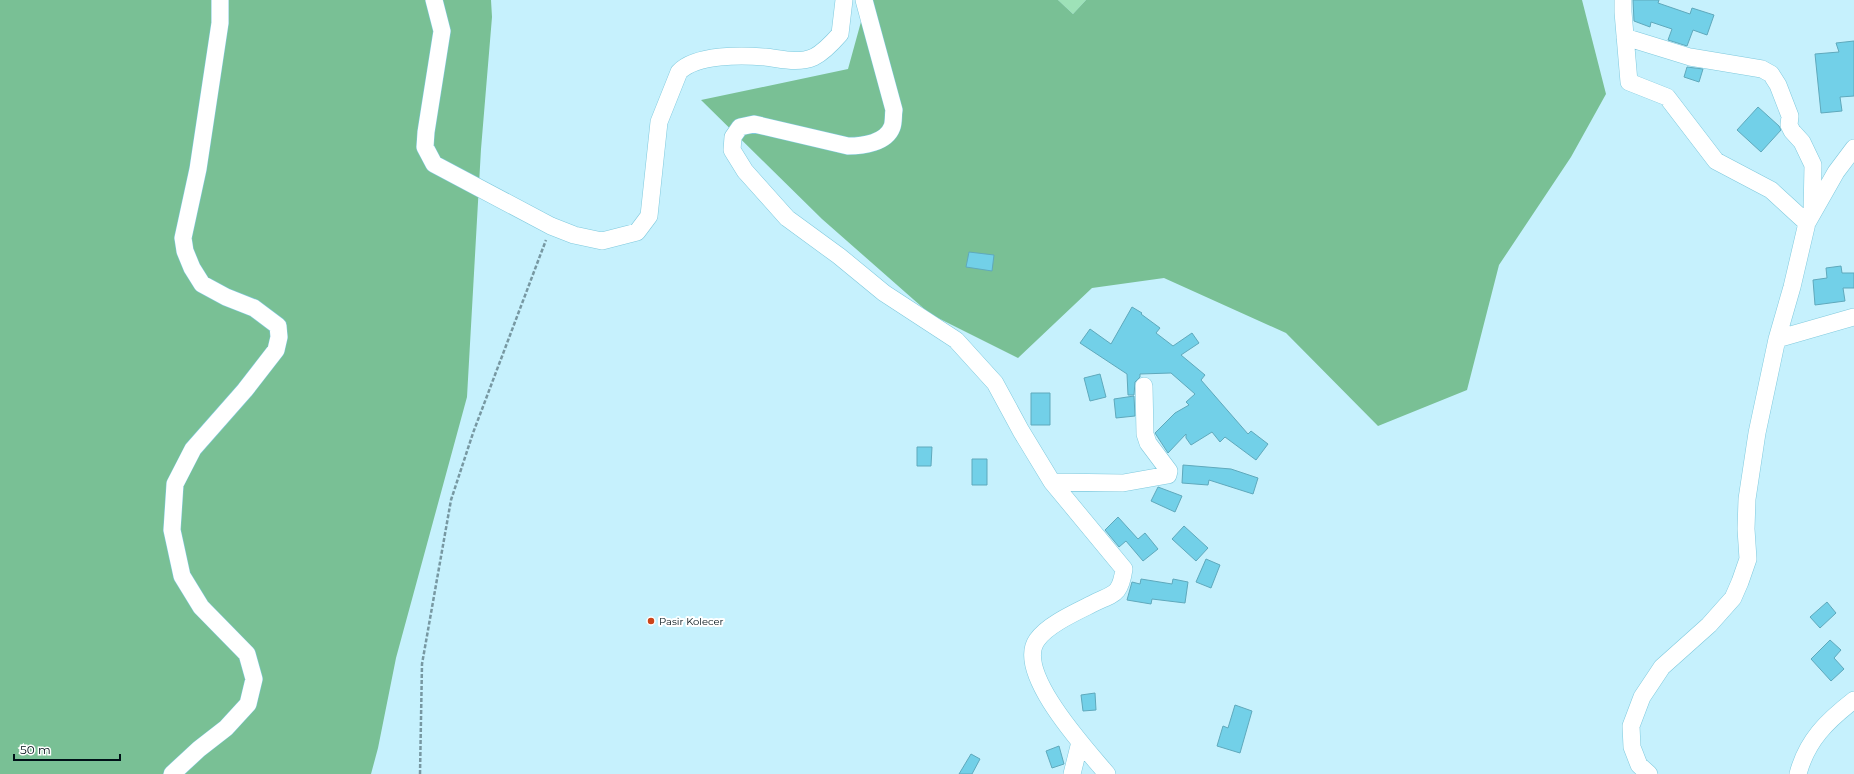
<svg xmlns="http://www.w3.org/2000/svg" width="1854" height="774" font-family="Montserrat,sans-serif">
<rect width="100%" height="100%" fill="#c6f1fd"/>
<path fill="#9ee2b8" d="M1058,0h28l-13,14z"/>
<path fill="#79c095" d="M0,0h491l1,17 -11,132 -14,248 -71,261 -18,90 -7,26h-371z
M867,0h191l15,14 13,-14h496l24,94 -35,63 -72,108 -32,125 -89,36 -92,-93 -122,-55 -72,10 -74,70 -88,-44 -108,-95 -121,-119 147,-31z"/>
<path fill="#72d0e8" stroke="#5fa9bc" d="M1633,0h26l-1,3 32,11 2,-6 22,7 -7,20 -14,-5 -6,16 -19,-6 4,-11 -21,-7 -1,5 -16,-6z
M1854,41v55l-14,1 2,14 -21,2 -6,-59 24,-2 -3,-9z
M1687,67l16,2 -4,13 -15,-5z
M1758,107l21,19 2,4 -20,22 -24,-22z
M969,252l25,3 -2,16 -26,-4z
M1841,266l1,7h12v15h-11l2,13 -30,4 -2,-25 14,-2 -1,-10z
M1132,307l10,6 -1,1 19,14 -4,5 17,13 19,-13 7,10 -18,12 24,20 -4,5 47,54 3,-3 17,13 -12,16 -31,-23 -5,5 -8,-10 -21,13 -5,-7v-4l-18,19 -13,-20 20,-20 14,-8 -3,-3 9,-8 -24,-21 -31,1v3l-5,5 -1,13h-6l-1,-21 -47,-31 10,-14 21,15z
M1100,374l6,23 -16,4 -6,-23z
M1031,393h19v32h-19z
M1134,396l1,20 -19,2 -2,-19z
M917,447h15l-1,19h-14z
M972,459h15v26h-15z
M1183,465l48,4 27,9 -5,16 -44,-14 -1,5 -26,-2z
M1158,487l24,9 -7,16 -24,-11z
M1118,517l20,22 7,-6 13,16 -15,12 -17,-20 -7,6 -14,-17z
M1184,526l24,22 -12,13 -24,-22z
M1206,559l14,6 -9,23 -15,-6z
M1141,579l31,5 1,-5 15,3 -3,21 -33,-4 -1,5 -24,-4 5,-18 8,2z
M1827,602l9,11 -16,15 -10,-11z
M1830,640l11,10 -7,8 10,11 -13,12 -20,-22z
M1095,693l1,17 -13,1 -2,-16z
M1235,705l17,6 -12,42 -23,-7 6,-20 5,2z
M1059,746l5,18 -12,4 -6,-17z
M971,754l9,5 -8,15h-13z"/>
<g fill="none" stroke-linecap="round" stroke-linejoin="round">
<g stroke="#7fc9dd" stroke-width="18">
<path id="street" d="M434,0l8,31 -16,101 -1,15 9,17 117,62 23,9 28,6 35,-9 12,-16 10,-94 20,-50c17,-18 64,-17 86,-15 17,2 33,7 49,0 10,-5 19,-15 26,-23l4,-34
M864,0l30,110c-1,5 0,12 -2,17 -6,16 -29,19 -44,19l-94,-22 -14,3 -7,10 -1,13 13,21 42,47 52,38 45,37 72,47 39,43 26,48 31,51 72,87c-4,27 -10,24 -32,35 -16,8 -45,21 -55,36 -23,32 50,110 70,134
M1623,0v12l6,70 38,15 49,64 55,29 36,33
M1625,37l65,20 72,12 9,5 7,11 12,31 -1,9 3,6 10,11 11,23 -1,48
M1777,339l77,-22
M1052,482l71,1 45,-8 1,-4 -21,-28 -3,-9 -1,-48
M172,774l27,-25 27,-21 22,-24 6,-25 -7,-25 -46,-47 -19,-31 -10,-46 3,-46 18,-35 52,-59 31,-40 3,-13 -1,-11 -24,-18 -28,-11 -24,-13 -10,-16 -7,-17 -2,-13 15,-69 22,-146v-23
M1072,774l8,-32
M1649,774l-10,-9 -7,-18 -1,-21 11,-29 20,-30 47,-42 24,-27 7,-16 8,-23 -2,-30 1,-30 10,-66 20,-94 15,-52 15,-64 29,-51 18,-24
M1798,774c9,-34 29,-53 56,-74"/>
</g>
<path stroke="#7798a2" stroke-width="2.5" stroke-dasharray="4 2" stroke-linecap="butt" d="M420,774l2,-110 29,-164 22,-67 73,-193"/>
<use href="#street" stroke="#fff" stroke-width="17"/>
</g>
<circle fill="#cc4419" stroke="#fff" stroke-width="1.5" cx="651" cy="621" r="4"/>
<g text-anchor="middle" stroke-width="4" stroke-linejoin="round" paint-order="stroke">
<g font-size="10" fill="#001117" stroke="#fff" text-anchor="start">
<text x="659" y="625">Pasir Kolecer</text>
</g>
</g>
<path d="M14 754v6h106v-6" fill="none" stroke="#001117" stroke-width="2"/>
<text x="20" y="754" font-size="12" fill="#001117" stroke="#ffffff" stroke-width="3" paint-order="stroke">50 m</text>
</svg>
